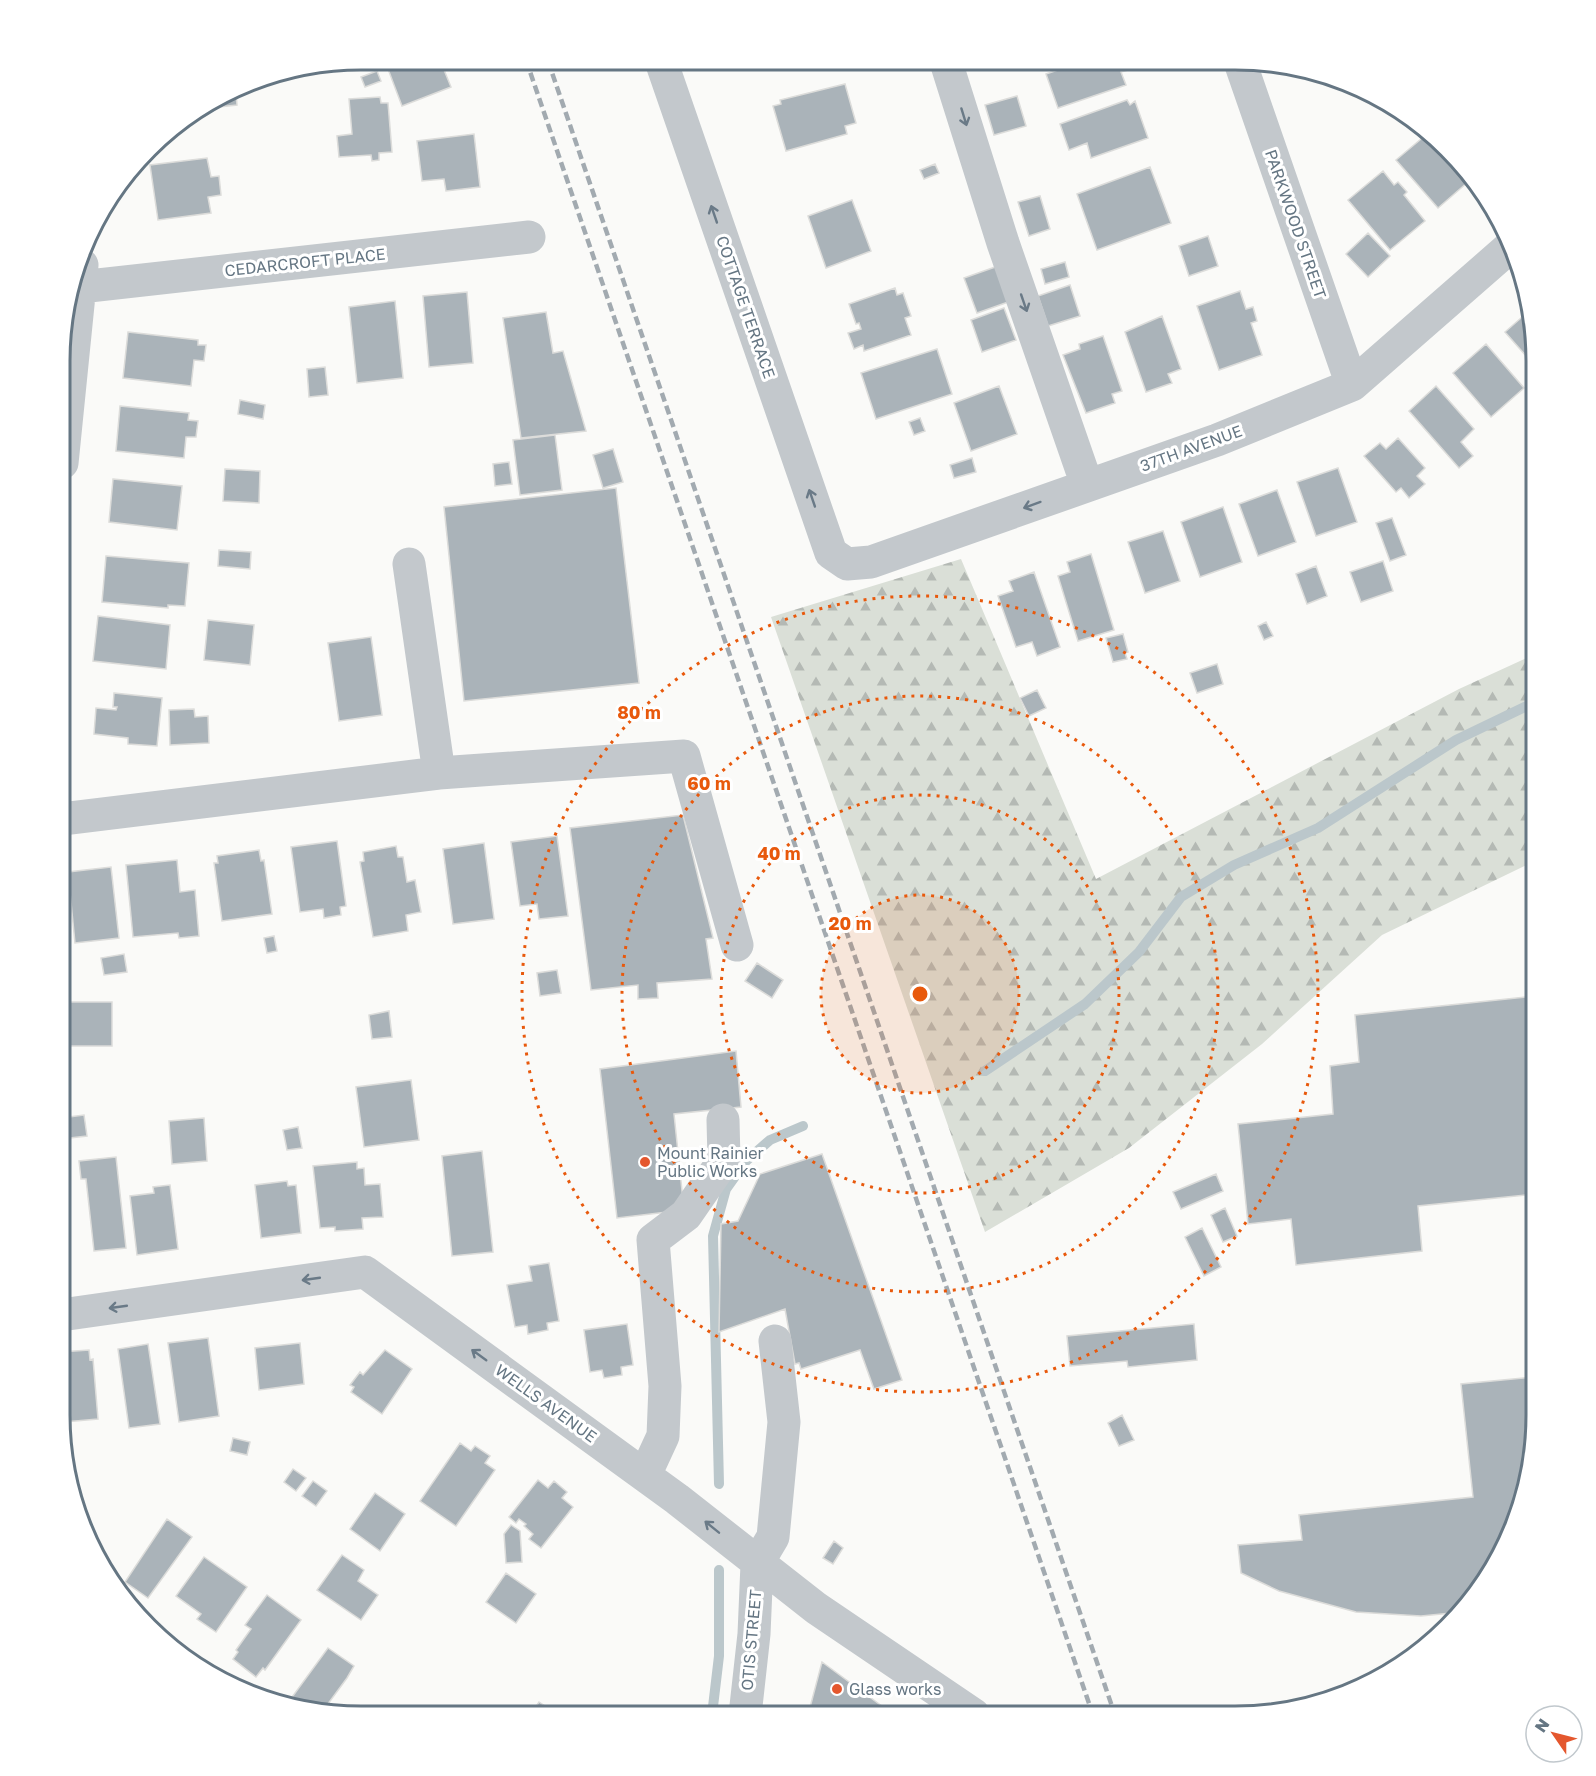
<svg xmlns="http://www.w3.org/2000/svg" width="1596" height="1776" font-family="'Golos Text',sans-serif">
<defs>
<pattern id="forest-firs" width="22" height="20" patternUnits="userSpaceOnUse" patternTransform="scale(1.5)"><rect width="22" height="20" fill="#dadfd7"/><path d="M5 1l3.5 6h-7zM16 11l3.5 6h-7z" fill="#b4b9b4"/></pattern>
</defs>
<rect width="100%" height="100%" fill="#fafaf8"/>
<path fill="url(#forest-firs)" d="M961,559l135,320 363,-190 76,-35v207l-153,74 -120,109 -133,104 -144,84 -214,-615z"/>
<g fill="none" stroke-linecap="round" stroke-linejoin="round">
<path stroke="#bbc7cb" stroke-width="10" d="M985,1071l100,-67 54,-52 42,-55 53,-32 84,-37 138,-88 79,-38
M719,1484l-6,-248 13,-47 20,-28 24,-21 33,-14
M712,1715l7,-59v-86"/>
</g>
<path fill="#aab3b9" stroke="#dcdcda" stroke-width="1.5" d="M410,60h30l11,27 -49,19 -14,-37z
M1081,62h44l3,8 -7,2 5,13 -68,23 -12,-34z
M377,71l4,10 -16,6 -4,-10z
M845,84l11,39 -11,3 2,8 -61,17 -13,-45 8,-2 -1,-4z
M236,93l1,12 -28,3z
M1017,96l9,30 -32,9 -9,-30z
M380,97l1,6h7l4,49 -13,1v7l-7,1 -1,-6 -32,2 -2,-21 15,-2 -3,-35z
M1127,100l3,5 5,-4 13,37 -57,20 -4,-15 -18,7 -9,-26z
M474,134l6,53 -34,4 -2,-12 -22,2 -5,-40z
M1427,134l11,13 4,-3 5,4 5,6 -5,5 21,23 -30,26 -42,-48z
M207,158l4,19 8,-1 2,19 -13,2 3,16 -53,7 -8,-55z
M935,164l4,9 -15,6 -4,-9z
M1150,167l21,56 -74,27 -20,-56z
M1383,171l11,14 4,-3 9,10 -3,3 21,26 -35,29 -42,-50z
M1040,196l10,33 -21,7 -11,-34z
M852,200l19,51 -45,17 -18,-52z
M1368,233l22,23 -22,21 -22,-23z
M1208,236l10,30 -29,10 -10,-30z
M1065,262l4,15 -24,7 -4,-15z
M998,266l13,35 -34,12 -13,-35z
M1070,285l10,31 -32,10 -10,-30z
M895,288l2,7 6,-2 8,23 -6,2 6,17 -47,16 -1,-6 -9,4 -6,-16 13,-4 -2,-6 -3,1 -7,-20z
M1240,291l6,18 7,-2 4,14 -6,2 11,32 -43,15 -22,-64z
M467,292l6,71 -44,4 -6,-71z
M395,301l8,77 -46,5 -8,-76z
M1004,308l12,32 -34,12 -11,-32z
M1529,311l6,31v24l-30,-34z
M546,312l7,41 10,-2 23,80 -65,7 -18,-120z
M1162,316l19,53 -13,5 4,9 -26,9 -21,-60z
M128,332l70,8v5h8l-2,16 -10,-1 -3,26 -68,-8z
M1103,336l19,55 -10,3 3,9 -29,10 -23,-58 17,-6 -1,-5z
M1486,344l38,44 -33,29 -38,-44z
M937,349l15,45 -76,25 -15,-46z
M325,367l3,28 -19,2 -2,-28z
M999,386l18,48 -46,17 -17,-48z
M1436,386l38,43 -13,13 12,14 -14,12 -50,-57z
M240,400l25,5 -2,14 -25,-5z
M120,406l69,7 -1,7 10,1 -2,16h-10l-2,21 -68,-7z
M920,418l5,13 -11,4 -5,-13z
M555,435l7,55 -42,5 -7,-55z
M1398,438l27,30 -8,8 8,8 -16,14 -8,-10 -5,4 -32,-36 16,-13 6,6z
M613,449l10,33 -20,6 -10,-33z
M972,458l4,14 -22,6 -4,-13z
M509,462l3,22 -17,2 -2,-22z
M1338,468l19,54 -41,14 -19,-54z
M225,469l35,2 -1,32 -36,-2z
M113,479l69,7 -5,44 -68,-8z
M616,488l23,195 -175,18 -20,-194z
M1277,490l19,52 -38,14 -19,-52z
M1223,507l19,55 -42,15 -19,-55z
M1392,518l14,37 -16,6 -14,-38z
M1163,531l17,50 -35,12 -17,-51z
M219,550l32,2 -1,17 -32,-3z
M1091,554l23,76 -36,11 -20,-65 12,-4 -3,-10z
M106,556l83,7 -4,43 -17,-1v3l-66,-6z
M1383,561l10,30 -32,11 -11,-30z
M1316,566l11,30 -20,8 -11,-30z
M1034,572l26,75 -23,9 -5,-14 -16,5 -18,-51 15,-5 -4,-10z
M98,616l72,9 -4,44 -73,-8z
M208,620l46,5 -4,40 -46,-5z
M1266,622l7,14 -9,4 -6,-14z
M1123,634l5,18 -3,1 2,6 -14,3 -7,-24z
M371,637l11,78 -43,6 -11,-78z
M1217,664l6,20 -26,9 -7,-20z
M1037,690l9,18 -17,8 -9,-18z
M114,693l48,5 -5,48 -29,-2v-6l-34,-4 2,-26 20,2 1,-3h-4z
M194,709l1,8 13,-1 1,27 -39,2 -1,-35z
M683,815l30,123 -7,1 6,40 -55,4 1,15 -20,1v-14l-47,5 -21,-162z
M557,836l11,80 -29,3 -2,-15 -17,2 -9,-64z
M337,841l9,65 -6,1 1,8 -17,3 -1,-9 -23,3 -9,-65z
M484,843l10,76 -41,5 -10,-75z
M396,846l2,11h5l4,25 8,-2 6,32 -15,3 2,16 -35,6 -13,-75 4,-1 -1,-9z
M259,850l2,11 3,-1 8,54 -50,7 -8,-58h4l-1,-7z
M177,860l3,32 15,-2 4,46 -20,2 -1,-5 -45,4 -7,-72z
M111,867l8,71 -44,5 -7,-71z
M274,936l3,15 -10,2 -3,-15z
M124,954l3,18 -23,3 -3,-17z
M757,963l26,17 -11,18 -27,-17z
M557,970l4,23 -21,3 -3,-23z
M1535,996v198l-117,12 4,45 -126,14 -5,-46 -43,5 -10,-100 95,-10 -3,-48 29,-4 -4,-47z
M61,1002h51v44h-51z
M389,1011l3,26 -20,2 -3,-24z
M736,1051l5,56 -67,7 10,96 -67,8 -17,-149z
M411,1080l8,60 -55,7 -8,-60z
M84,1115l3,21 -26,3v-21z
M204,1118l3,43 -35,3 -3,-43z
M298,1127l4,21 -15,2 -4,-20z
M482,1151l11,101 -41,4 -10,-100z
M822,1154l80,226 -28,9 -14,-39 -59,19 -2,-6 -4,1 -10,-55 -66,23 2,-108 17,-3 22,-47z
M116,1157l10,91 -32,3 -8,-72h-5l-2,-18z
M357,1162v7l7,-1 1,17 15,-1 3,33 -21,1 1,11 -28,2v-4l-15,1 -7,-62z
M1216,1174l7,17 -42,18 -8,-17z
M287,1181l1,5 8,-1 5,48 -40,5 -6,-53z
M170,1185l8,64 -41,6 -7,-59 24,-3 -1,-6z
M1225,1208l12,28 -14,6 -12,-27z
M1202,1228l19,39 -17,9 -19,-39z
M549,1263l10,58 -12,2 1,7 -20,4 -1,-9 -12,2 -8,-42 25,-4 -3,-15z
M627,1324l6,41 -12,2 1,8 -18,3 -2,-8 -12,2 -6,-42z
M1194,1324l3,36 -69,7 -1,-6 -57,5 -3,-30z
M208,1338l11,78 -40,6 -11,-79z
M300,1343l4,41 -45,6 -4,-42z
M148,1344l12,80 -31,4 -11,-79z
M89,1350l1,10 3,-1 5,60 -34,3 -3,-13v-57z
M385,1350l27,19 -30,45 -31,-22 3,-5 -4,-2 10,-13 3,3z
M1535,1377v57l-9,59 -30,72 -34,47 -41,4 -65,-4 -77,-21 -38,-18 -3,-28 64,-5 -3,-25 174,-18 -12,-113z
M1122,1415l12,25 -15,6 -11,-23z
M233,1438l17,4 -3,13 -17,-4z
M460,1443l11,8 4,-5 15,10 -5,7 10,7 -39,56 -36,-25z
M293,1469l13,9 -10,13 -12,-9z
M538,1480l10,8 6,-7 13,11 -5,6 11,9 -32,41 -12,-9 4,-5 -9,-8 2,-2 -7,-5 -3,4 -7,-6z
M313,1481l14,10 -11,15 -14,-10z
M375,1493l30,21 -25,37 -30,-22z
M167,1519l25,18 -44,61 -23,-16z
M511,1525l9,6 2,31 -16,1 -2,-29z
M834,1541l9,7 -10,16 -10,-6z
M342,1555l22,15 -6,11 20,14 -17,25 -44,-30z
M204,1557l43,30 -31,45 -19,-13 4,-5 -25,-18z
M506,1573l30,21 -20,29 -30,-21z
M267,1595l34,25 -36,50 -2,-2 -7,9 -23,-18 5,-7 -2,-2 15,-21 -6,-4z
M328,1648l26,18 -7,12 -25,34 -30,-5 -5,-3z
M822,1662l72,53h-86z
M539,1702l18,12v1h-18l-6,-4z"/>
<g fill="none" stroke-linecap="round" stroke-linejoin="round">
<path stroke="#c3c8cc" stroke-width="33" d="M661,61l170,492 16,11 24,-2 346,-122 135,-55 159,-139
M946,62l57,181 84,242
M1240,62l112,323
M80,287l449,-50
M62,463l20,-198
M409,564l30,209
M62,819l377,-46 245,-17 53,189
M61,1315l304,-43 312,227 139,109 158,107
M645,1475l18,-39 2,-50 -12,-146 33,-25 38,-55 -1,-40
M745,1715l9,-81 3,-70 16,-27 11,-115 -9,-81"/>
<path stroke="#a2aab0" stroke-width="4.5" stroke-dasharray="9 4.5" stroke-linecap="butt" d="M526,60l567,1655
M548,61l567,1654"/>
</g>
<defs><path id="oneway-shaft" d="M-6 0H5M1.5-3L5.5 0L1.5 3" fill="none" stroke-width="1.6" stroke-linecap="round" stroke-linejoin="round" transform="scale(1.5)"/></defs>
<g stroke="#6a7a87">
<use href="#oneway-shaft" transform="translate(964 117) rotate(73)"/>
<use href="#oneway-shaft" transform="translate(714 214) rotate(-109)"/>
<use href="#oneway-shaft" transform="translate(1024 303) rotate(71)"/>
<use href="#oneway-shaft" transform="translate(812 498) rotate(-109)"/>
<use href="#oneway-shaft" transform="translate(1032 505) rotate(160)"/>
<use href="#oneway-shaft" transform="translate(311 1279) rotate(172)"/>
<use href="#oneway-shaft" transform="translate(118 1307) rotate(172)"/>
<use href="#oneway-shaft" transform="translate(479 1355) rotate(-144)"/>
<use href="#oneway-shaft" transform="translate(712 1527) rotate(-141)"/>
</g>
<circle cx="920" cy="994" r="99" fill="#e8590c" fill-opacity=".12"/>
<g fill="none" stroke="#e8590c" stroke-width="3" stroke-dasharray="3 6">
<circle cx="920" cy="994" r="99"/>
<circle cx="920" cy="994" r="199"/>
<circle cx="920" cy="994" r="298"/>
<circle cx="920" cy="994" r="398"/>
</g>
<g fill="#e4572e" stroke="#fff" stroke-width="2">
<circle cx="645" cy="1162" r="6"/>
<circle cx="837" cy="1689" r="6"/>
</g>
<g text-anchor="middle" stroke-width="6" stroke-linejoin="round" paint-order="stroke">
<g font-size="16" fill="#657683" stroke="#fff">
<text transform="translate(1296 224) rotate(71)" y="6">PARKWOOD STREET</text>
<text transform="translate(305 262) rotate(-6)" y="6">CEDARCROFT PLACE</text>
<text transform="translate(746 307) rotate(71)" y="6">COTTAGE TERRACE</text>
<text transform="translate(1191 448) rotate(-20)" y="6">37TH AVENUE</text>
<text transform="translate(546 1403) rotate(36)" y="6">WELLS AVENUE</text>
<text transform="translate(751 1640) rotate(-85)" y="6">OTIS STREET</text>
</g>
<g font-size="16" fill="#657683" stroke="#fff" text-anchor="start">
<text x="657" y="1159">Mount Rainier<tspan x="657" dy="18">Public Works</tspan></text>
<text x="849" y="1695">Glass works</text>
</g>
</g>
<path d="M0 0H1596V1776H0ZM361 70H1235A291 291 0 0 1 1526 361V1415A291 291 0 0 1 1235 1706H361A291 291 0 0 1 70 1415V361A291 291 0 0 1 361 70Z" fill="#fff" fill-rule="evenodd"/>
<path fill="none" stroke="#657683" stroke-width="3" d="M361 70H1235A291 291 0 0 1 1526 361V1415A291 291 0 0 1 1235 1706H361A291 291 0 0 1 70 1415V361A291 291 0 0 1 361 70Z"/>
<circle cx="920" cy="994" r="9" fill="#e8590c" stroke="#fff" stroke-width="3"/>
<g font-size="18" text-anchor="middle" font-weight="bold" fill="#e8590c" stroke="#fff" stroke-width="6" stroke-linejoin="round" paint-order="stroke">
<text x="639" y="719">80 m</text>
<text x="709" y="790">60 m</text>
<text x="779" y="860">40 m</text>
<text x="850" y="930">20 m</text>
</g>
<g transform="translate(1554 1734) rotate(305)"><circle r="28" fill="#ffffff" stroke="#c1c8cd" stroke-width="1.5"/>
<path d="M0-4.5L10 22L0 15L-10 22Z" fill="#e4572e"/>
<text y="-9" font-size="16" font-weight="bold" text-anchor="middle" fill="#657683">N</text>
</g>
</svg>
